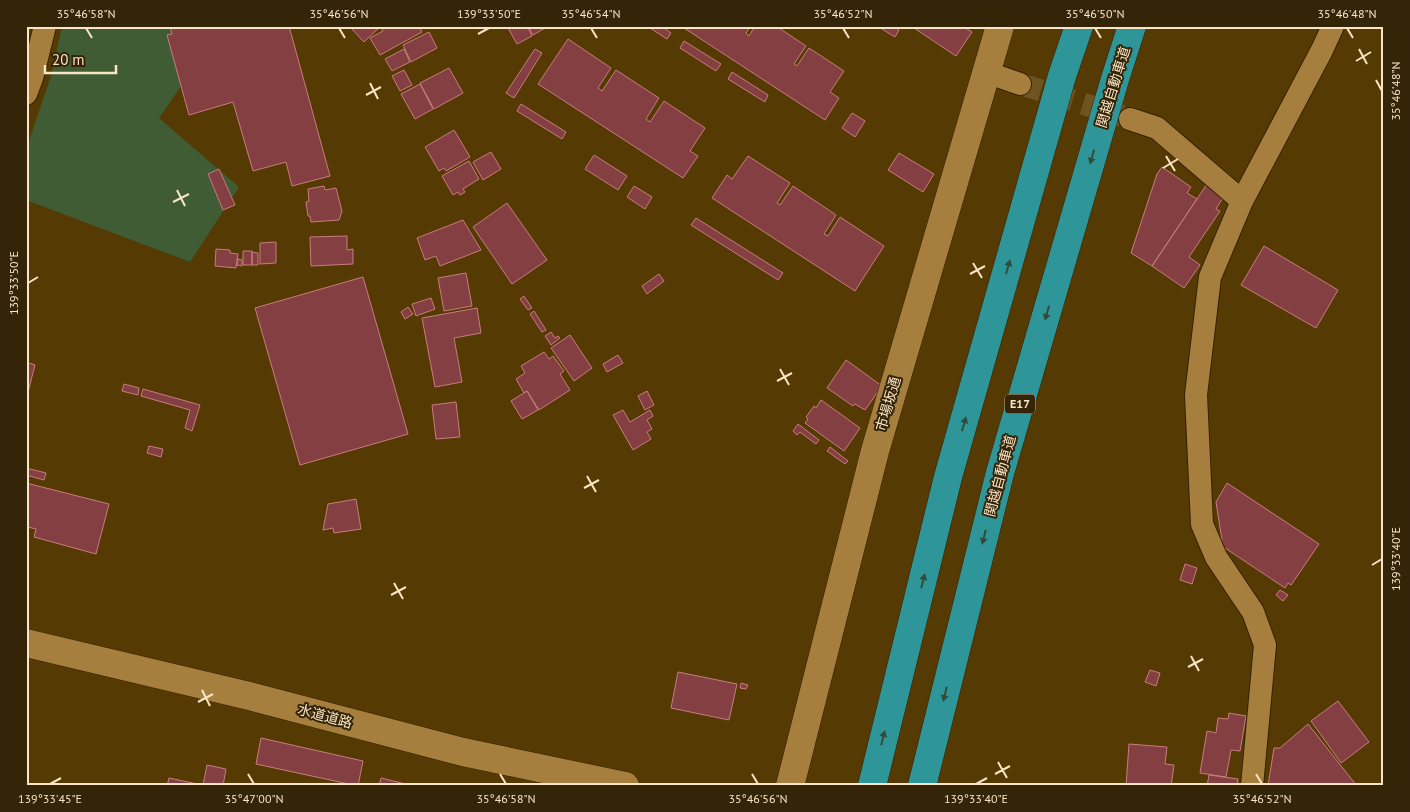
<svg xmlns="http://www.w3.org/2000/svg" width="1410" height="812" font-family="'PT Sans','Noto Sans JP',sans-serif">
<rect width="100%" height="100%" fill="#563a03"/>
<path fill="#3f5c35" d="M62,26h117l3,59 -23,33 80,69 -49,75 -164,-62v-50l25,-74z"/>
<path fill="#843f43" stroke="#c87c7f" d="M170,26h119l41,150 -38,10 -6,-24 -33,9 -20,-69 -44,13 -22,-80 5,-1z
M349,26h32l-17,16z
M385,26h34l3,6 -42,23 -10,-17 13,-7 -2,-3z
M512,26h15l5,10 -15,8 -9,-16z
M528,26h16l1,2 -12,7z
M647,26h14l10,7 -4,6z
M681,26h70l-5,7 3,3 6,-10h21l30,20 -12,18 3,2 12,-18 35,23 -14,21 9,6 -14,22z
M877,26h15l7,4 -4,7z
M911,26h51l10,6 -16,24z
M429,32l8,16 -26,14 -8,-17z
M568,39l43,29 -13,20 4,3 14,-21 43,28 -13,21 4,3 14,-21 41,27 -15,23 8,5 -15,22 -145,-94z
M684,41l37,23 -5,7 -36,-23z
M404,49l6,13 -18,9 -7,-12z
M535,49l7,4 -28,45 -8,-5z
M449,68l14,25 -29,16 -14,-26z
M404,70l8,15 -12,6 -8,-15z
M732,72l36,23 -3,7 -37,-23z
M420,84l13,25 -18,10 -14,-25z
M521,104l45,28 -4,7 -45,-28z
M852,113l13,8 -10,16 -13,-9z
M454,130l16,27 -24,14 -2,-3 -5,3 -14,-24z
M491,152l10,17 -18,11 -10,-18z
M899,153l35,21 -11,18 -35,-22z
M594,155l33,21 -9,14 -33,-21z
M748,156l42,27 -13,20 3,2 13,-19 43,29 -12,19 4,2 12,-19 44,29 -29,45 -143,-93 15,-23 5,4z
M469,161l10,18 -16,10 2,3 -5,3 -2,-3 -5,3 -11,-19z
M1162,167l29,20 -4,6 10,6 -45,67 -21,-13 26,-79z
M219,169l16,36 -12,5 -15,-36z
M1207,184l17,12 -8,13 4,2 -31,46 11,8 -16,23 -32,-22z
M324,186l1,4 11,-2 6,23 -3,9 -28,2 -1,-6h-2l-2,-14 3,-1 -1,-12z
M634,186l18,11 -7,12 -18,-12z
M507,203l40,57 -35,24 -39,-57z
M696,218l87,55 -5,7 -87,-55z
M463,220l18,30 -41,16 -4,-10 -11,4 -8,-22z
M347,236v14l6,-1v15l-42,2 -1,-29z
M276,242v21l-16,1v-21z
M1264,246l74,44 -22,38 -75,-43z
M216,249l14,1v3l8,1 -2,14 -21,-2z
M243,251h9v14h-9z
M252,252l6,1v12h-6z
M238,259l4,1v6l-5,-1z
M466,273l6,33 -28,5 -6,-33z
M659,274l5,7 -17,13 -5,-8z
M363,277l45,157 -108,31 -45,-157z
M524,296l8,12 -4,2 -8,-11z
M431,298l4,11 -19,7 -4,-12z
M408,307l5,7 -8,5 -4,-7z
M477,308l4,25 -27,5 8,44 -27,5 -13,-69z
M534,311l12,19 -4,2 -12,-18z
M551,332l4,6 3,-2 2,2 -9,7 -6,-9z
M570,335l22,33 -18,13 -23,-33z
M544,352l5,7 4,-3 11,15 -4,3 10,16 -31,20 -12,-19 -3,2 -8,-14 9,-6 -4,-7z
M618,355l5,8 -16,9 -4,-8z
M846,360l36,26 -17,24 -10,-6 -2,2 -26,-18z
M26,362l9,3 -9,35z
M124,384l15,4 -1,7 -16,-4z
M143,389l57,16 -8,26 -7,-3 5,-18 -49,-14z
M527,391l11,19 -16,9 -11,-18z
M647,391l7,14 -9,5 -7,-14z
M821,400l39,28 -16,23 -39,-28 3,-4 -2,-2 8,-11 2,2z
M456,402l4,35 -24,2 -4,-34z
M623,410l7,12 20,-12 3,6 -6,4 5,9 -5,3 4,7 -18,11 -20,-35z
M798,424l21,16 -3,4 -16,-12 -3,3 -4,-4z
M149,446l14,3 -2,8 -14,-4z
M830,447l18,14 -3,3 -18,-13z
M26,468l20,5 -2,7 -18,-5z
M26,483l83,21 -13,50 -62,-17 2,-8 -8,-2 -2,4z
M1227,483l92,61 -28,41 -3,-2 -3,5 -66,-44 3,-4 -6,-38z
M356,499l5,30 -27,4 -1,-5 -10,2 5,-26z
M1185,564l12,4 -5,16 -12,-4z
M1280,590l8,5 -5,6 -7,-6z
M1150,670l10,3 -4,13 -11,-4z
M678,672l59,12 -8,36 -58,-12z
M741,683l7,2 -2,4 -6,-1z
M1338,701l31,41 -28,21 -30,-42z
M1229,713l17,3 -6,35 -9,-1 -5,27 -26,-4 7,-42 9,2 2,-15 10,1z
M1308,724l49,62h-89l6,-38h6z
M261,738l102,23 -5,25 -102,-22z
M1129,744l38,3 -2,17 9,1 -3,21h-45z
M207,765l19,4 -3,17 -20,-1z
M1209,775l29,4 -1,7h-30z
M169,778l33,7 -1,1h-34z
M381,778l33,8h-35z"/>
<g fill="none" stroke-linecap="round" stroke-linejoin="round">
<path stroke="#6e5420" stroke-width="22" stroke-dasharray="22 11" stroke-linecap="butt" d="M1020,84l102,32"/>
<g stroke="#362300" stroke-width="24">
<path id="minor" d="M986,72l34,12
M26,94l6,-16 13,-52
M1130,119l27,9 85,73 -32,76 -14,118 6,129 14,33 37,55 12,33 -13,141
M1242,201l80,-151 11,-24"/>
</g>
<g stroke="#362300" stroke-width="29">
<path id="tertiary" d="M26,643l227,54 210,55 162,34
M790,786l85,-335 125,-425"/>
</g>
<g stroke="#362300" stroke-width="29">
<path id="motorway" d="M872,786l76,-309 114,-401 17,-50
M922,786l78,-313 115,-394 17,-53"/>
</g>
<use href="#minor" stroke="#a67f3f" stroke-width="22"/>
<use href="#tertiary" stroke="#a67f3f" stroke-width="28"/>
<use href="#motorway" stroke="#2e9699" stroke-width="28"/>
</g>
<defs><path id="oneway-solid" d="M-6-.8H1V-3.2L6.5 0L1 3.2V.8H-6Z" transform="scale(1.25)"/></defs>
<g fill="#324c3b">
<use href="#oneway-solid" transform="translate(1092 157) rotate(106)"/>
<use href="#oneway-solid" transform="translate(1008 267) rotate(-74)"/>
<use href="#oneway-solid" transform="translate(1047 313) rotate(106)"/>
<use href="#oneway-solid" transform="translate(964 424) rotate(-74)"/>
<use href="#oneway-solid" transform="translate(984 537) rotate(104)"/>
<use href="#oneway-solid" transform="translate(923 581) rotate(-76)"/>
<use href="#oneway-solid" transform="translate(945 694) rotate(104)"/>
<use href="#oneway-solid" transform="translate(883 738) rotate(-76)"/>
</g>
<path fill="none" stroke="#f9e4c5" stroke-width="2" d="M86,28l6,10M339,28l6,10M591,28l6,10M843,28l6,10M1095,28l6,10M1347,28l6,10M478,34l11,-6M1359,49l8,15M1356,61l15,-9M1376,80l6,11M370,83l8,16M366,95l15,-8M1166,156l9,15M1163,168l15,-9M177,190l8,16M173,202l16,-8M973,263l9,15M970,274l15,-8M28,283l10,-6M780,369l9,16M777,381l15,-8M587,476l9,16M584,488l15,-8M1372,565l10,-6M394,583l9,16M391,595l15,-8M1191,656l8,15M1188,667l15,-8M202,690l8,16M198,702l15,-8M998,762l9,16M248,774l6,10M500,774l6,10M752,774l6,10M995,774l15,-8M1256,774l6,10M50,784l11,-6M976,784l11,-6"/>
<g text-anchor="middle" stroke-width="4" stroke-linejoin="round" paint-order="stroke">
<rect fill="#342408" stroke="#beaa8c" stroke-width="1" x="1005" y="394.5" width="30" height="19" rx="4"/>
<g font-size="12" font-weight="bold" fill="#f9e4c5">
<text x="1020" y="408">E17</text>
</g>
<g font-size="14" fill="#f9e4c5" stroke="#342408">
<text transform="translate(1113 87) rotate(-73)" y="5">関越自動車道</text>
<text transform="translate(888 404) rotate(-74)" y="5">市場坂通</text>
<text transform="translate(1000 476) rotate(-75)" y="5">関越自動車道</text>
<text transform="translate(325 716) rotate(15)" y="5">水道道路</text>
</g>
</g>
<rect width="1410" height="812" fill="none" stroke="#342408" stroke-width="55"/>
<path d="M45 65v8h71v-8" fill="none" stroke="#f9e4c5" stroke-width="2.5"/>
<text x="52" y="65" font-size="15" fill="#f9e4c5" stroke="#342408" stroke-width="4" paint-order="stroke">20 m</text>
<rect x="28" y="28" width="1354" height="756" fill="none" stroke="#f9e4c5" stroke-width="2"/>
<g font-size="12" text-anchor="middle" fill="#f9e4c5">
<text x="86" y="18">35°46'58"N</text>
<text x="339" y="18">35°46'56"N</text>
<text x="489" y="18">139°33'50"E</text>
<text x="591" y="18">35°46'54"N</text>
<text x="843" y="18">35°46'52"N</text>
<text x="1095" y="18">35°46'50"N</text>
<text x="1347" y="18">35°46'48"N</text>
<text transform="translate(1396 91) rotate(-90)" y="4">35°46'48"N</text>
<text transform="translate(14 283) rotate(-90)" y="4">139°33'50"E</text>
<text transform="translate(1396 559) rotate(-90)" y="4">139°33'40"E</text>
<text x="50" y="803">139°33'45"E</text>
<text x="254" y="803">35°47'00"N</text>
<text x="506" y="803">35°46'58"N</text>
<text x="758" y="803">35°46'56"N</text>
<text x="976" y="803">139°33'40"E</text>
<text x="1262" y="803">35°46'52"N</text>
</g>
</svg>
